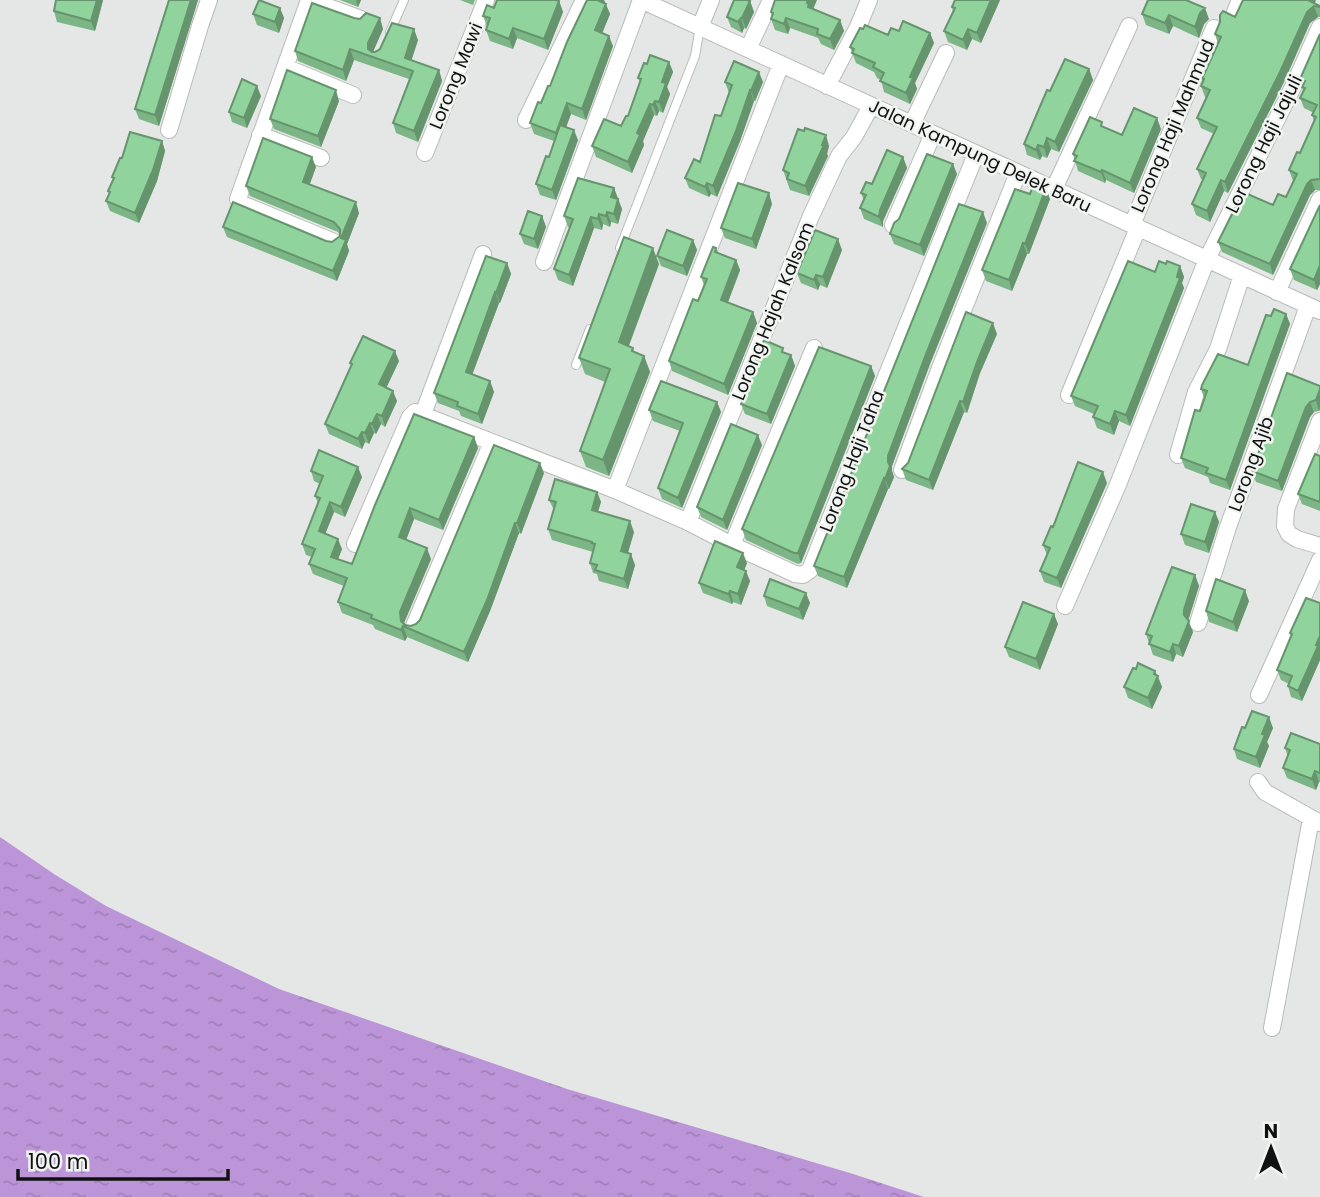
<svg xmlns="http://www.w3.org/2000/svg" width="1320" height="1197" font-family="Poppins,sans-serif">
<defs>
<pattern id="water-ripples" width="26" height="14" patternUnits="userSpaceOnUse" patternTransform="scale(1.75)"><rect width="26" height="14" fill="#bc95d8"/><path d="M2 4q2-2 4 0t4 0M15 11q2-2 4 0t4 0" fill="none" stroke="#a17fb8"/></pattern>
</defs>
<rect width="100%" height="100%" fill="#e4e7e5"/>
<path fill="url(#water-ripples)" d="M0,837l54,37 52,32 173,83 288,100 283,84 74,24h-924z"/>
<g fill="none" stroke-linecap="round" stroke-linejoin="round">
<g stroke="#b8bbb8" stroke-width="10">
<path id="service" d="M390,32l14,-32
M620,248l75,-192 5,-29
M576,365l14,-36"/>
</g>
<g stroke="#b8bbb8" stroke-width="18">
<path id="minor" d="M309,0l-71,199 4,5 92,38
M309,0l52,19
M641,0l679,311
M1235,12l5,-12
M700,27l11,-27
M748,49l23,-49
M285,67l68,28
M827,86l31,-59 11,-27
M526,120l58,-120
M912,124l34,-71
M169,130l31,-104 9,-26
M260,135l61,23
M425,153l61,-153
M1054,189l75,-163
M893,225l40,-91
M1132,225l82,-197
M544,262l97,-262
M1277,292l43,-93
M1069,395l69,-167
M423,414l60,-160
M1320,421l-34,88 -1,17 4,8 8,5 23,7
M1178,455l18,-63 22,-43 24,-74
M902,470l38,-102 78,-195
M615,490l166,-426
M688,522l123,-306 28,-60 15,-19 17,-31
M355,544l55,-127 5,-5 200,78 73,32 44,23 63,29 8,1 7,-5 74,-188 92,-228
M732,545l82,-197
M1065,606l52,-119 90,-228 86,-172 27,-60
M1198,623l30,-96 80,-221
M414,626l78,-184
M1259,695l61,-135
M1258,782l7,10 55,31
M1272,1028l39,-209"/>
</g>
<use href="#service" stroke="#fff" stroke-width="8"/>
<use href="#minor" stroke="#fff" stroke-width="16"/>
</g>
<path fill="#7cb586" d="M56,0h47l-8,31 -38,-9 -3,-11z
M169,0h29l-39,126 -20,-7 -4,-10z
M340,0h21l-3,7z
M460,0h15l-2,5z
M587,0h17l6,14 -8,19 11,13 -27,74 -15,-6 -5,13 12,13 -22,60 -16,-5 -4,-11 13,-27 5,-16 -20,-7 -4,-11 20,-37z
M955,0h45l-19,43 -9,-4 -5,11 -19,-8 -4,-11 9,-19 -1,-5z
M559,1l4,11 -15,38 -31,-12 -4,11 -23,-8 -4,-11 1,-4 -4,-10 11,-8z
M750,1l4,11 -8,17 -2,-1 -2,5 -11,-6 -4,-10z
M1315,3l5,3v11h-2l-8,6 -26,59 -56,111 -4,-2 -14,31 -14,-7 -4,-11 11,-24 -2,-1 -4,-10 17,-35 -13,-6 -4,-10 9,-20 -1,-1 -4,-11 2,-4 -1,-3 16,-35 -3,-10 20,-17z
M280,8l4,10 -5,15 -22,-8 -4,-11z
M813,9l27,11 4,11 -10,19 -13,-6 -3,-6 -28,-10 -2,6 -13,-4 -4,-11 1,-3 -1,-4z
M1142,14l67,5 -5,5 -5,14 -26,-12 -4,8 -23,-9z
M354,18h26l3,11 -10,23 45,-12 -7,20 28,10 3,11 -24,61 -22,-9 -3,-10 16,-44 -55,-19 -8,21 -48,-20 -3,-10z
M899,31l31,2 4,10 -19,40 2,6 -7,15 -26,-12 -3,-12 -4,-2 -3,-6 -18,-9 -6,-16z
M1320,34v156h-5l-5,5 -37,80 -51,-23 -4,-10 68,-45 7,-16 -4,-11 11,-17 14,-32 -2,-6 2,-2 -10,-5 -4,-10 3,-7 -3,-12z
M669,62l4,10 -6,15 3,7 -7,19 -4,-2 -2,5 -3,-1 -11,26 1,4 -12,28 -36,-16 -4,-11 29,-20 7,-10 12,-34 -2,-4 9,-14z
M1089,69l4,11 -34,72 -8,-3 -4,9 -5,-2 -2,4 -13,-5 -3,-11 26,-53z
M725,82h38l-8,19h-1l-14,40 -23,56 -6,-3 -2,3 -20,-9 -4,-10 15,-16 21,-46 8,-23z
M261,96l-14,32 -15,-6 -3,-10z
M339,101l-18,46 -47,-18 -4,-10z
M1104,127l18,8 39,-6 -27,64 -28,-13 -1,3 -27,-12 -5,-17z
M162,141l3,10 -8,30 -18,42 -29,-12 -4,-10 3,-7 -1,-3 5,-11 -1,-3 10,-19z
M829,146l-2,8 1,2 -19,40 -19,-6 -7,-20z
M903,157l4,11 -24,53v6l-19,-8 -4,-11 4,-7 -3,-8z
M316,167l-7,17 50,29 -12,31 2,7 -12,30 -110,-44 -4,-10 109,15 8,-6 -2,-4 -88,-36 -4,-10z
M957,174l-33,82 -30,-12 -4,-10z
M614,188l8,21 -4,15 -7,-2 -1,5 -7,-3 -1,6 -8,-2 -21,58 -15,-6 -4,-11 16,-42h-2l-4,-11z
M1046,188l4,11 -21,55h-2l-15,37 -26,-10 -4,-11 48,-76z
M772,204l-16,45 -31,-11 -4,-10z
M1320,205v79l-3,6 -23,-10 -4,-11z
M542,216l4,11 -8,22 -14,-5 -4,-10z
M987,223l-57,141 -38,102v5l2,6 -5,12h-1l-41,99 -29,-12 -4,-10z
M693,240l4,10 -10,26 -26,-10 -4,-10z
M716,248l2,5 18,7 4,10 -12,32 25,10 4,11 -29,72 -56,-24 -3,-10 29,-60 6,-16 -3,-8z
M842,250l-15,38 -7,-3 -2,5 -17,-7 -4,-10z
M507,263l4,11 -11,29h-1l-27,72 18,6 4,11 -12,32 -21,-8 -2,-5 -21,-8 -4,-10z
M659,264l-30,82 6,6 9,4 6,16 -41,104 -23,-9 -6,-16 25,-69 -20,-8 -6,-16z
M1166,264l14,2 4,11 -2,6 2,5 -54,138 -11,-5 -5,14 -17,-7 -4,-11 1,-3 -19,-8 -4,-10 84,-124z
M1286,314l4,10 -60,166 -20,-7 -2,-6 -23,-9 -4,-10 23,-60 -3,-9 47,-24 23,-49z
M997,334l-17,39 -13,40 -3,-1 -31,78 -27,-10 -4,-11 6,-6z
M785,353l6,2 4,11 -24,58 -26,-10 -4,-10 4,-9 -2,-3z
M399,361l-13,26 11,14 -12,26 -4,-3 -5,10 -2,-1 -5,11 -4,-2 -3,7 -33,-15 -4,-10 26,-58 -1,-3z
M871,366l4,10 -74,187 -3,1 -52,-24 -4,-11z
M1320,386v23l-1,2 -5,1 -4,5 -28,74 -26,-9 -4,-11z
M717,402l4,10 -39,96 -20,-9 -4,-11 22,-57 -27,-10 -4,-11z
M474,437l4,11 -35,82 -29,-11 -8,21 25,19 -27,64 1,2 6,1 5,-2 128,-151 -23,61 -2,-1 -29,78 -22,51 -61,-25 -2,4 -30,-12 -2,-4 -31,-12 -4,-11 6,-16 -31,-12 -4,-10 3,-7 -6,-2 -4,-11 16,-41 -3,-7 5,-12 -6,-3 -3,-10 51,6 -17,40 -11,-5 -9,22 17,15 -4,10 14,5z
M762,445l-35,85 -26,-13 -4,-10z
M1320,456v55l-18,-7 -4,-10z
M1107,483l-46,105 -17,-6 -4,-11 7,-16 -4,-10 10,-18z
M597,492l4,10 -3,10 36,20 -6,21 7,12 -7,24 -29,-8 -2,-7 -4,-1 -3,-10 3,-11 -41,-12 -4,-11 6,-19 -5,-10z
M1215,512l4,10 -10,31 -24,-8 -4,-11z
M747,563l-3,7 6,11 -9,24 -8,-3 -1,2 -29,-11 -4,-10z
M1195,575l4,11 -11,34 5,12 -10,25 -7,-3 -3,8 -20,-7 -7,-21z
M764,596l46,7 -7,17 -36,-14z
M1249,601l-12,31 -28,-10 -3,-11z
M1320,603v57l-18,41 -11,-4 -3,-11 1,-2 -8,-4 -4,-10 14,-34 -1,-3z
M1058,624l-18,46 -31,-13 -4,-10z
M1136,669l22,7 4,11 -10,22 -24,-11 -4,-11z
M1245,728h28l-6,14 2,4 -9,22 -23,-9 -3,-10z
M1320,744v38h-1l-3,8 -29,-12 -4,-10 5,-11 -3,-9z"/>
<path fill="#65946d" d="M97,0h6l-8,31 -4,-10z
M191,0h7l-39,126 -4,-11z
M356,0h5l-3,7z
M600,0h4l6,14 -11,27 -4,-11z
M808,0h9l-5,12 -1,5 -4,-14z
M991,0h9l-19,43 -4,-10z
M1307,0h9l-3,8 1,-2 4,11 -8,6 -26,59 -56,111 -3,-11z
M559,1l4,11 -15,38 -4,-11z
M750,1l4,11 -8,17 -4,-11z
M280,8l4,10 -5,15 -4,-11z
M1205,8l4,11 -5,5 -5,14 -4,-11 5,-14z
M1169,15l4,11 -4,8 -4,-11z
M380,18l3,11 -11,25v5l-4,-10v-6z
M741,18l3,10 -2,5 -4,-11z
M786,18l4,10 -2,6 -4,-10z
M840,20l4,11 -10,19 -4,-11z
M513,28l4,10 -4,11 -4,-10z
M414,29l4,11 -9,28 -4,-10z
M968,29l4,10 -5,11 -4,-10z
M930,33l4,10 -19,40 2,6 -7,15 -4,-11 4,-16z
M609,36l4,10 -27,74 -4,-11z
M350,49l4,11 -8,21 -3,-11z
M669,62l4,10 -6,15 3,7 -7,19 -4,-11 3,-20z
M1089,69l4,11 -34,72 -4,-10z
M439,70l3,11 -24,61 -4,-11z
M759,72l4,10 -8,19 -4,-10z
M257,86l4,10 -14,32 -3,-10z
M336,90l3,11 -18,46 -3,-11z
M750,90l4,11 -14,40 -23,56 -4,-11z
M655,101l4,10 -2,5 -4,-11z
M567,103l4,11 -11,29 -4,-10z
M650,104l4,11 -11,26 1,4 -12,28 -4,-11 9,-29z
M1157,118l4,11 -27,64 -4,-10z
M574,130l4,10 -22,60 -4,-10z
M826,135l3,11 -2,8 1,2 -19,40 -4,-10z
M1047,138l4,11 -4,9 -3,-11z
M162,141l3,10 -8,30 -18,42 -4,-10z
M1038,145l4,11 -2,4 -4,-10z
M312,157l4,10 -9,25 -4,-10z
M903,157l4,11 -24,53v6l-4,-10 1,-7z
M953,164l4,10 -33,82 -4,-11z
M1102,170l4,10 -1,3 -4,-11z
M1221,180l3,11 -14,31 -3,-11z
M1311,180l4,10 -5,5 -37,80 -3,-11 37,-80z
M707,183l4,11 -2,3 -4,-10z
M614,188l4,11 -7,-2z
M1046,188l4,11 -21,55 -4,-10z
M769,193l3,11 -16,45 -4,-10z
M618,199l4,10 -4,15 -4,-10z
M356,202l3,11 -12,31 2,7 -12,30 -4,-10 8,-33z
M607,212l4,10 -1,5 -4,-11z
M983,212l4,11 -57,141 -38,102v5l2,6 -5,12 -4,-10 3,-23 38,-102z
M599,214l4,10 -1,6 -4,-11z
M542,216l4,11 -8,22 -4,-10z
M591,217l3,11 -21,58 -4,-11z
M838,239l4,11 -15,38 -4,-11z
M693,240l4,10 -10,26 -4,-10z
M1023,243l4,11 -15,37 -3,-11z
M653,248l6,16 -35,94 -5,-16z
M736,260l4,10 -15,40 -4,-10z
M507,263l4,11 -11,29 -4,-10z
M1320,265v19l-3,6 -3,-10z
M1180,266l4,11 -2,6 2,5 -54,138 -4,-11z
M816,275l4,10 -2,5 -4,-10z
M495,292l4,11 -30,80 -3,-11z
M753,312l4,11 -29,72 -4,-11z
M1286,314l4,10 -60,166 -4,-10z
M993,323l4,11 -17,39 -13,40 -4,-11 14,-40z
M395,351l4,10 -16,34 -4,-11z
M791,355l4,11 -24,58 -4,-10z
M644,356l6,16 -41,104 -6,-16z
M871,366l4,10 -74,187 -3,-10z
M490,381l4,11 -12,32 -4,-10z
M1320,389v20l-1,2 -3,-11z
M393,391l4,10 -12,26 -3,-11z
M960,401l4,11 -31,78 -4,-10z
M717,402l4,10 -39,96 -4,-10z
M1310,402l4,10 -4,5 -28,74 -4,-10 28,-74z
M1115,411l4,10 -5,14 -4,-11z
M377,414l4,10 -5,10 -4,-10z
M370,423l4,10 -5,11 -4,-11z
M362,432l3,10 -3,7 -4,-10z
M758,435l4,10 -35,85 -4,-10z
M474,437l4,11 -35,82 -4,-10z
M540,463l4,10 -23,61 -4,-11z
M358,467l4,10 -17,40 -4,-10z
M1103,472l4,11 -46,105 -4,-10z
M884,478l4,11 -41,99 -3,-11z
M597,492l4,10 -6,18 -3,-10z
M330,502l4,10 -12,30 -3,-11z
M410,508l4,11 -11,29 -4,-11z
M1215,512l4,10 -10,31 -4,-11z
M630,521l4,11 -9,30 -4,-11z
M515,523l4,10 -29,78 -22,51 -4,-10z
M338,539l4,10 -7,18 -4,-10z
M427,548l4,11 -27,64 1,4 -4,-6 -1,-9z
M743,553l4,10 -6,15 -4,-11z
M631,554l4,11 -7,24 -4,-10z
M746,571l4,10 -9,24 -3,-11z
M1195,575l4,11 -11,35 5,11 -10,25 -4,-11 5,-36z
M1245,590l4,11 -12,31 -4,-10z
M730,591l3,11 -1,2 -4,-10z
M806,593l4,10 -7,17 -4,-11z
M1054,614l4,10 -18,46 -4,-11z
M403,626l4,11 -2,4 -4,-11z
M1320,636v24l-18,41 -4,-10z
M1173,644l3,10 -3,8 -3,-10z
M1155,671l7,16 -10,22 -4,-11z
M1269,717l4,11 -6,14 2,4 -9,22 -4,-11 6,-23z
M1315,771l4,11 -3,8 -4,-11z"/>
<path fill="#90d39c" stroke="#65946d" stroke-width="2" d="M56,0h41l-6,21 -37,-10z
M169,0h22l-36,115 -20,-6z
M259,0l21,8 -5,14 -22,-8z
M497,0h59l3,1 -15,38 -31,-11 -4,11 -23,-9 4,-12 -7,-2 4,-11 7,3z
M587,0h13l-1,1 7,3 -11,26 14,6 -27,73 -15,-6 -11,30 -26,-10 8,-21 3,1 7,-17h2l17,-44z
M734,0h13l3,1 -8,17h-1l-3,4 -11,-5z
M775,0h33l-1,3 2,1 -1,3 32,13 -10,19 -13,-5 1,-5 -32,-11 -2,6 -13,-5 2,-6 -2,-1z
M955,0h36l-14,33 -9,-4 -5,11 -19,-9 11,-23 -3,-1z
M1148,0h38l19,8 -5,5 -5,14 -26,-12 -4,8 -23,-9z
M1243,0h65l12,6v1l-6,-1 -7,6 -27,60 -55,110 -4,-2 -14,31 -15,-7 14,-31 -9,-4 20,-42 -20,-9 13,-28 -9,-4 3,-7h-2l19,-42 -6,-3 5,-12v-7l3,-4 12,6z
M312,3l42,15 6,1 6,-6 14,5 -12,25v6l4,3h3l5,-3 12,-26 22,6 -9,29 34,12 -25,61 -21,-8 20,-52 -63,-22 -7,21 -48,-19z
M903,21l27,12 -20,44 3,1 -7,15 -26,-12 4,-8 -11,-6 2,-4 -23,-10 2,-4 -4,-2 10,-19 3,1 2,-4 23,10 3,-7 8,3z
M1320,34v145l-9,1 -4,4 -37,80 -52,-22 25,-50 30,13 5,-11 8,3 11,-23 -8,-4 8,-18 3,1 16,-36 -4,-2 5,-10 -17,-7 5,-10 -3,-1 3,-6 -5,-2z
M650,55l19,7 -7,20 4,1 -7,19 -4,-1 -2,4 -3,-1 -13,29 3,2 -12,27 -36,-16 12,-27 17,7 5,-10h2l13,-37 -3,-1 6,-15 3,1z
M1065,59l24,10 -34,73 -8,-4 -3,9 -6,-2 -2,5 -12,-6 23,-54 3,1z
M734,61l25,11 -8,19 -1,-1 -14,41 -23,55 -6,-3 -2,4 -20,-9 9,-19 6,3 15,-47 6,1 11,-31 -7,-3z
M287,70l49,20 -18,46 -48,-17z
M242,79l15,7 -13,32 -15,-6z
M1134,108l23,10 -27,65 -28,-13 -1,2 -27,-11 3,-5 -4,-2 17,-37 12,5 -1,4 21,9z
M560,125l14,5 -22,60 -16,-6 10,-28 3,1z
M805,128l21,7 -4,10h2l-19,41 -18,-7 2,-6 -6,-3 15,-41 6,2z
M130,132l32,9 -9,29 -18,43 -29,-12 4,-9 -2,-1 6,-13 -2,-1 8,-19h2z
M263,138l49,19 -9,25 53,20 -15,36 5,2 -13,31 -110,-44 10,-25 93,39 6,1 8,-6v-7l-6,-7 -88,-36z
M887,150l16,7 -23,53 -1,7 -19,-9 6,-13 -5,-2 5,-11 6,2z
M927,154l26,10 -33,81 -30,-11 4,-11 5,-4z
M578,178l36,10 -3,9 7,2 -4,15 -7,-2 -1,4 -7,-2 -1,5 -7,-2 -22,58 -15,-6 19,-50 -9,-3z
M738,183l31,10 -17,46 -31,-11z
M1034,183l12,5 -21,56 -2,-1 -14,37 -27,-10 33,-81 15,5z
M959,204l24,8 -57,142 -38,102v6l2,4 -5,13 -1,-1 -40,99 -30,-11z
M1320,205v60l-6,15 -24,-11z
M528,211l14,5 -8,23 -14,-5z
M667,230l26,10 -10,26 -26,-10z
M815,230l23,9 -15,38 -7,-2 -2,5 -17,-7z
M624,237l29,11 -34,94 14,6 -1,3 12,5 -41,104 -23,-9 30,-82 -31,-11z
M713,247l3,1 -1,4 21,8 -15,40 32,12 -29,72 -55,-23 24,-62 5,2 9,-22 -6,-2z
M486,256l21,7 -11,30 -1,-1 -29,80 24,9 -12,33 -21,-8 1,-4 -24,-9z
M1128,261l27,11 4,-11 7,3 1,-3 13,5 -3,11 3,1 -54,137 -11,-4 -5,13 -17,-7 5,-11 -27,-10z
M1274,309l12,5 -60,166 -20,-7 2,-5 -27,-10 14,-48 5,1 7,-20 -6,-2 1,-4 16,-31 30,11 18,-50 5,1z
M966,312l27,11 -16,39 -14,40 -3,-1 -31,79 -27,-11 6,-6z
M363,336l32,15 -16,33 14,7 -11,25 -5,-2 -5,10 -2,-1 -5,10 -3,-1 -4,7 -33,-15 27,-60 -2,-1z
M764,340l19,8 -1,4 9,3 -24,59 -26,-10 5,-11 -3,-1z
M819,347l52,19 -73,187h-4l-52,-24z
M1287,373l33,13v3l-4,11 -6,2 -4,5 -28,74 -26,-10z
M661,381l56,21 -39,96 -20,-10 25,-65 -34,-13z
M414,414l60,23 -35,83 -29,-12 -11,29 28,11 -27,64 1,9 4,4 6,1 5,-2 4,-4 74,-175 46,18 -23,60h-2l-28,77 -23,52 -61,-26 -2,4 -30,-12 1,-3 -34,-13 9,-24 -38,-14 6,-15 -13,-5 18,-46 -5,-2 8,-20 -12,-5 8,-21 39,17 -17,40 -11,-5 -11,29 19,8 -7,18 21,7 23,-59z
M731,424l27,11 -35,85 -26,-13z
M1315,454l5,2v46l-22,-8z
M1078,462l25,10 -46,106 -17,-7 10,-23 -7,-3 8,-19 2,1z
M555,479l42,13 -5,18 38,11 -9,30 10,3 -7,25 -29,-9 2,-5 -7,-2 5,-19 -3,-1v-1l-44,-13 8,-27 -7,-2z
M1191,504l24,8 -10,30 -24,-8z
M715,541l28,12 -6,14 9,4 -8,23 -8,-3 -2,3 -29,-11z
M1172,567l23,8 -11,35v5l5,6 -10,25 -6,-2 -3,8 -21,-8 3,-8 -6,-2z
M770,579l36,14 -7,16 -35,-13z
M1216,579l29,11 -12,32 -27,-11z
M1306,598l14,5v33l-4,9 2,1 -20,45 -10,-5 4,-10 -15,-6 15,-36 -2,-1z
M1023,602l31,12 -18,45 -31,-12z
M1138,663l17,8 -1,3 4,2 -10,22 -24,-11 9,-19 3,1z
M1252,711l17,6 -7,17 3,1 -9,22 -22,-8 8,-22 3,1z
M1291,733l29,11v29l-5,-2 -3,8 -29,-11 7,-18 -5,-2z"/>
<g text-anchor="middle" stroke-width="5" stroke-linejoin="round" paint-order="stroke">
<g font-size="18" fill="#101110" stroke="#f1f5f2">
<text transform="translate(456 76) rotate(-68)" y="6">Lorong Mawi</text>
<text transform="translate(1173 126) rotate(-67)" y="6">Lorong Haji Mahmud</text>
<text transform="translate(1264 144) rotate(-64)" y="6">Lorong Haji Jajuli</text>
<text transform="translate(980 156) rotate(25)" y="6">Jalan Kampung Delek Baru</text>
<text transform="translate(773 311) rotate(-68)" y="6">Lorong Hajah Kalsom</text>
<text transform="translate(852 461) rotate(-69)" y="6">Lorong Haji Taha</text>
<text transform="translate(1251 464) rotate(-70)" y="6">Lorong Ajib</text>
</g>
</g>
<g transform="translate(1271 1148)" stroke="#f1f5f2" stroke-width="5" paint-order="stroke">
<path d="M0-5L12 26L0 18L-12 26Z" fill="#101110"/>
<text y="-10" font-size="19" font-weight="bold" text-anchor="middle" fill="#101110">N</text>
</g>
<path d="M18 1169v10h210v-10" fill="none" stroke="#101110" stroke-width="3.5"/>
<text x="28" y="1169" font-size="21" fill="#101110" stroke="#f1f5f2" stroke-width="5" paint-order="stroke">100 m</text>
</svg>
